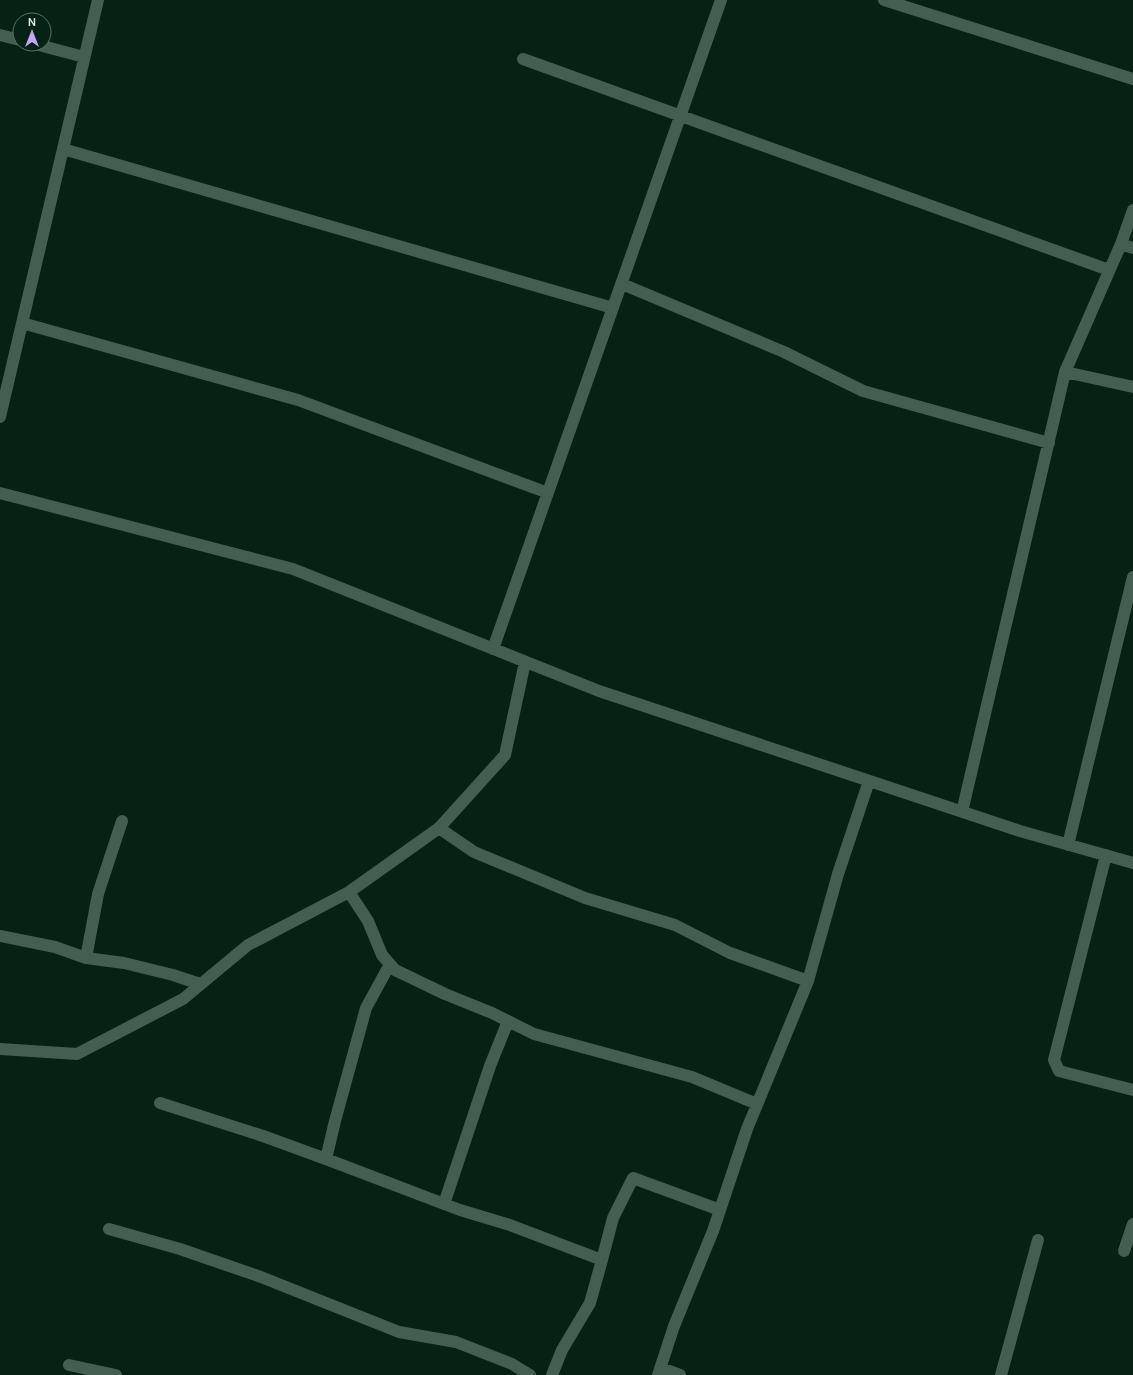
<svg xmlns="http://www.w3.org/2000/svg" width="1133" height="1375" font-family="Manrope,sans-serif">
<rect width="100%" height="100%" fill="#052214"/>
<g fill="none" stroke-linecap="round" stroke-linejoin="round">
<path stroke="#425f4f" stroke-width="12" d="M884,0l249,79
M0,35l20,5
M35,44l49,13
M523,59l586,211
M63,149l550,159
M1121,244l12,4
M622,284l162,68 79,39 186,52
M22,323l276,77 250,93
M1065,372l68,15
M0,417l98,-417
M0,493l293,76 306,122 421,140 113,32
M493,649l228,-649
M962,812l103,-440 56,-128 12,-34
M439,828l35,24 111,46 90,27 55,28 78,28
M1068,845l65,-268
M1106,855l-52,205 5,11 74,19
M349,892l19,29 14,34 13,15 50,24 47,19 42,21 158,43 65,27
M0,936l55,11 31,11 38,5 49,12 27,9
M86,958l12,-64 24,-73
M0,1049l77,5 106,-55 65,-54 101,-53 90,-64 66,-73 20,-93
M160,1103l103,33 63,23 134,51 50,15 92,35
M326,1159l9,-38 31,-113 24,-44
M444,1204l46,-138 18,-45
M109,1229l71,20 81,28 138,55 57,10 56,22 18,11
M1124,1251l9,-27
M69,1365l47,10
M661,1368l19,7
M552,1375l10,-25 28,-47 12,-43 11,-42 20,-40 87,32
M658,1375l16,-49 39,-95 34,-102 61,-148 30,-107 31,-93
M1001,1375l37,-135"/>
</g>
<g transform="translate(32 32)"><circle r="19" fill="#052214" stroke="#5b7467"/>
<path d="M0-3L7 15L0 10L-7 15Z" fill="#c4a7f1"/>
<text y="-6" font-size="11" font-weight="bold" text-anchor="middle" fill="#ddeee4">N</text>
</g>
</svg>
